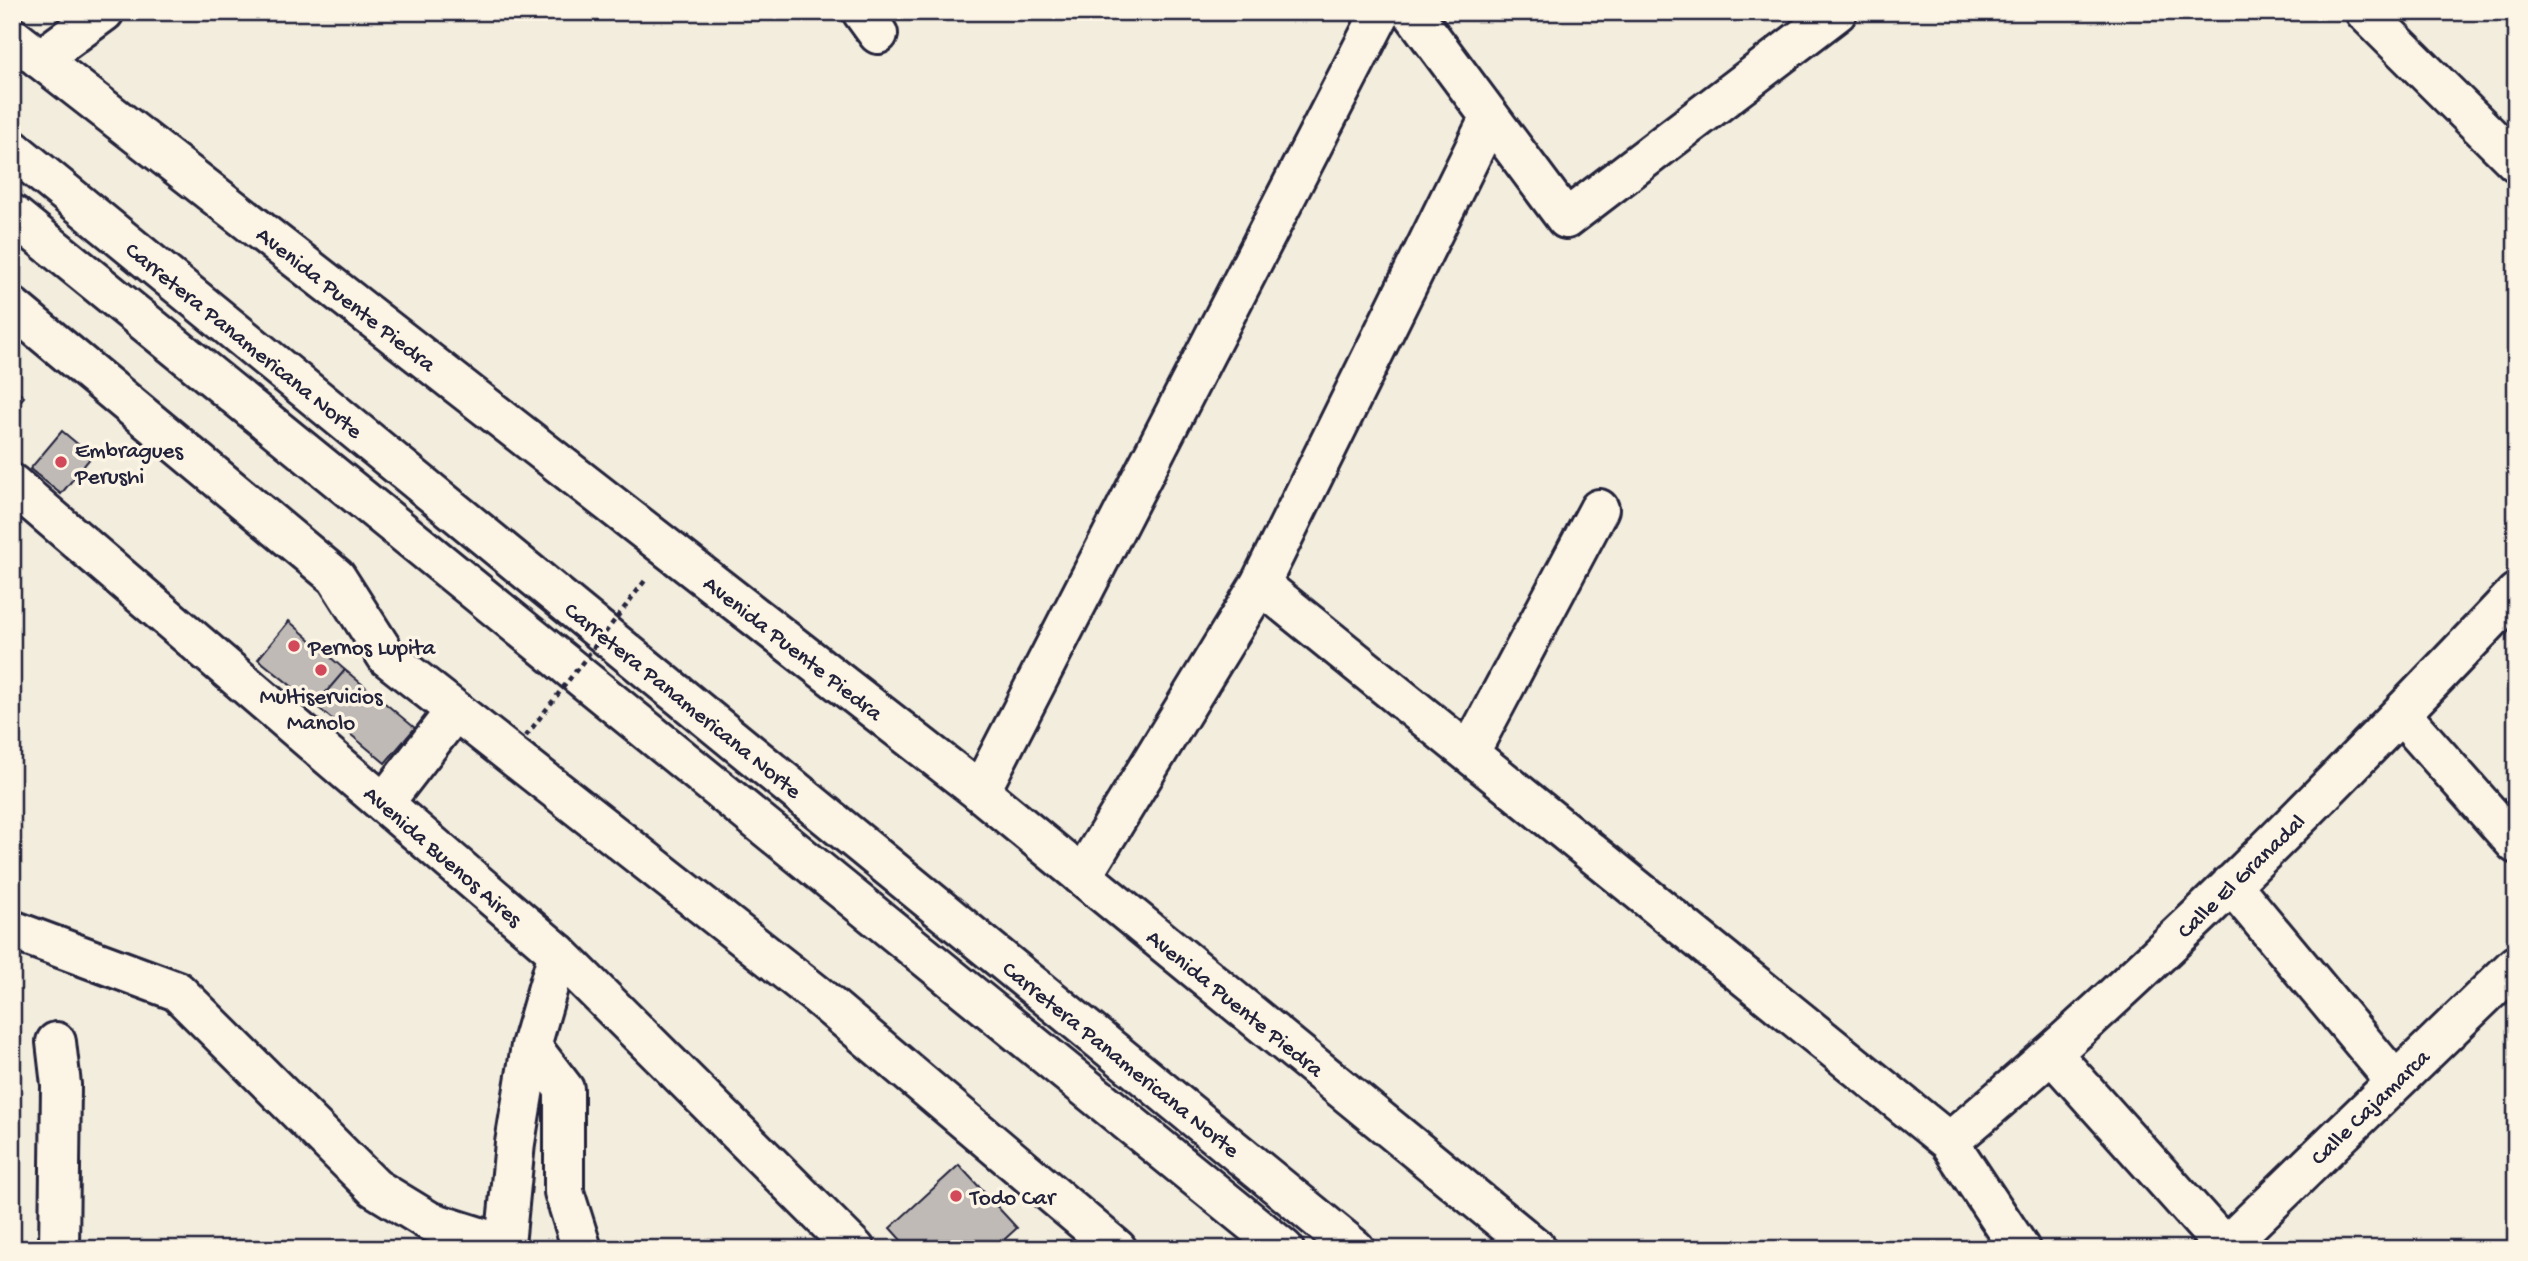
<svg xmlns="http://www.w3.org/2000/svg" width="2528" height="1261" font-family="'Gochi Hand',sans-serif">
<rect width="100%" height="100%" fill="#f3edde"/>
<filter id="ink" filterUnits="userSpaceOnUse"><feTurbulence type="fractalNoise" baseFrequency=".0143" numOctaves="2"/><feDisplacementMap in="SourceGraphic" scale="14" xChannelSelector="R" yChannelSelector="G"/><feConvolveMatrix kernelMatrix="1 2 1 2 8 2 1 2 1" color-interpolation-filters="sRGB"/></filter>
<g filter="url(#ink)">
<path fill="#bfbab6" stroke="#22223b" stroke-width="2" d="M12,388l12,9 -12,14z
M62,431l30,25 -31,38 -31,-25z
M289,621l56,49 -30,35 -57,-46z
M345,670l70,58 -30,35 -70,-58z
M959,1165l58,63 -23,21h-85l-19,-21z"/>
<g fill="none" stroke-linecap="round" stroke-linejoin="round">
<g stroke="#22223b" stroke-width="44">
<path id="minor" d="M862,12l16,22
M1412,12l154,207 271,-207
M2365,12l151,150
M40,59l64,-47
M1260,584l689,558 71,107
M2401,714l115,130
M1470,752l129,-243
M980,792l401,-780
M384,803l71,-92
M1082,876l178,-292 230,-467
M2231,884l164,197
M12,930l165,61 198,197 54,33 76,24
M56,1042l5,43 -2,164
M531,1046l33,43v103l18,57
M2053,1055l172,192
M1949,1142c202,-169 386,-358 567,-549
M484,1249l21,-4 10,-102 16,-97 27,-93
M2223,1249l293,-284"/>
</g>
<g stroke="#22223b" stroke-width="44">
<path id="major" d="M12,37l968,755 557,457
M12,307l324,270 51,80 430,338 300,254
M12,484l546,469 297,296"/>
</g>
<g stroke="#22223b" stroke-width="44">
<path id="highway" d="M12,149l1343,1100
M12,214l1272,1035"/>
</g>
<path stroke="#22223b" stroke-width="4.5" stroke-dasharray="5 5" stroke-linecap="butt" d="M1158,1242l8,7"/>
<use href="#minor" stroke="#fcf5e5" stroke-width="38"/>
<use href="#major" stroke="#fcf5e5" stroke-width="38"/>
<use href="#highway" stroke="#fcf5e5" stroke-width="38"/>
<path stroke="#22223b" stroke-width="4.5" stroke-dasharray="5 5" stroke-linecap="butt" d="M526,736l121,-158"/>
</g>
</g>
<g fill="#d1495b" stroke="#fcf5e5" stroke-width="2.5">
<circle cx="61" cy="462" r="7"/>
<circle cx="294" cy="646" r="7"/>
<circle cx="321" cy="670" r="7"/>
<circle cx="956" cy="1196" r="7"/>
</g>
<g text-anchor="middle" stroke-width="7" stroke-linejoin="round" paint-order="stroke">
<g font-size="23" fill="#22223b" stroke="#fcf5e5">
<text transform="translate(347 298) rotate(38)" y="8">Avenida Puente Piedra</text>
<text transform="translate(245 339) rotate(39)" y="8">Carretera Panamericana Norte</text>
<text transform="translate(794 647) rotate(38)" y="8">Avenida Puente Piedra</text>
<text transform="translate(684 699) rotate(39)" y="8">Carretera Panamericana Norte</text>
<text transform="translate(444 855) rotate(41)" y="8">Avenida Buenos Aires</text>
<text transform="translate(2240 875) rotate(-44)" y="8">Calle El Granadal</text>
<text transform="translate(1236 1002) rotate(39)" y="8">Avenida Puente Piedra</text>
<text transform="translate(1122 1058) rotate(39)" y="8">Carretera Panamericana Norte</text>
<text transform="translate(2369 1106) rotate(-44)" y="8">Calle Cajamarca</text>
</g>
<g font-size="23" fill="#22223b" stroke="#fcf5e5" text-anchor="start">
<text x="75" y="457">Embragues<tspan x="75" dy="26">Perushi</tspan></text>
<text x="308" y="654">Pernos Lupita</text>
<text x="321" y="703" text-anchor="middle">Multiservicios<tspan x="321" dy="26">Manolo</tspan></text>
<text x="970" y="1204">Todo Car</text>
</g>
</g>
<rect width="2528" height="1261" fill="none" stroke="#fcf5e5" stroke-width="42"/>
<rect x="21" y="21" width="2486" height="1219" fill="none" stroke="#22223b" stroke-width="2.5" filter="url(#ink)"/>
</svg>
